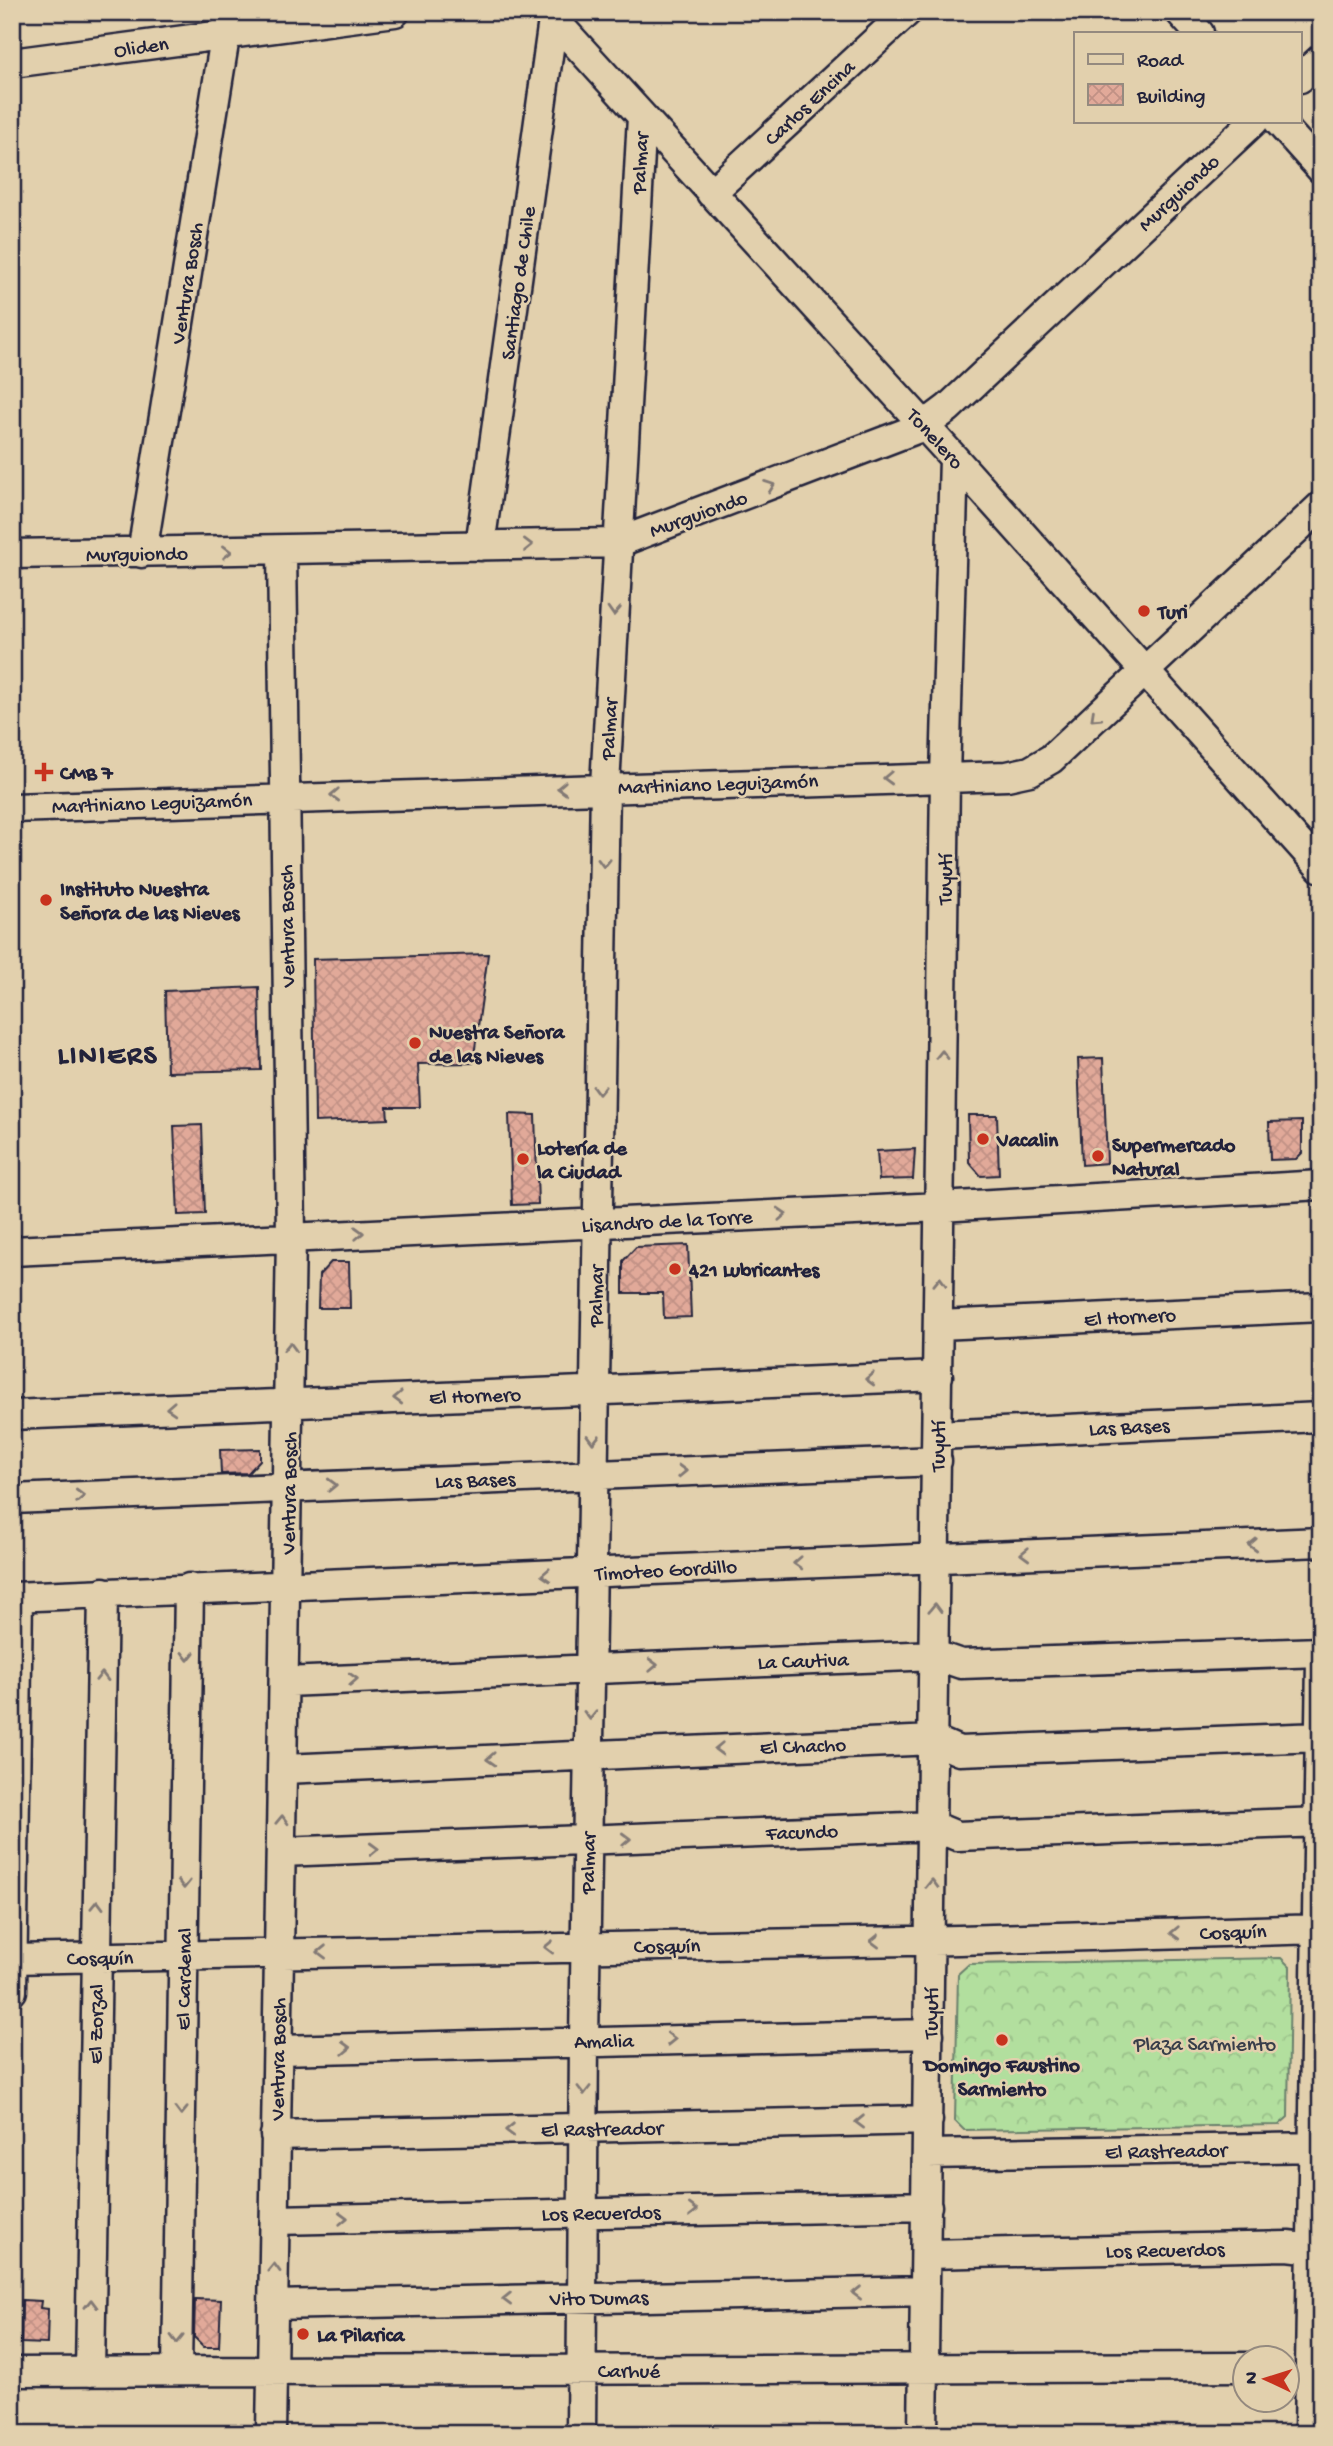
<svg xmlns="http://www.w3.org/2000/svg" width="1333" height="2446" font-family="'Gochi Hand',sans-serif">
<defs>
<pattern id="forest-crowns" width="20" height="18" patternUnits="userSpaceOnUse" patternTransform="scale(1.75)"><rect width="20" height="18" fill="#b2df9e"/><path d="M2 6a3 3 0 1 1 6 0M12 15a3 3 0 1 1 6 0" fill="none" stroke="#99bf89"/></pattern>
<pattern id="building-cross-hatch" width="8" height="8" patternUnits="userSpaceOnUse" patternTransform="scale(1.75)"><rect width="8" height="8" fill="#e1a999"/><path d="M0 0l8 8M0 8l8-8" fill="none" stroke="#c19185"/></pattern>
</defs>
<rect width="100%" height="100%" fill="#e2d0ad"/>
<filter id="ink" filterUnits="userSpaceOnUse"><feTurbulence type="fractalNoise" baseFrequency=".0143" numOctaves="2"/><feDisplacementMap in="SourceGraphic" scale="14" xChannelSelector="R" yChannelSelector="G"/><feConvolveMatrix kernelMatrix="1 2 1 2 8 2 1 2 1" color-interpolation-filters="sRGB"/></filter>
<g filter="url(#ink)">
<path fill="url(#forest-crowns)" stroke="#6a806c" stroke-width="2" d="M1281,1958l9,9 -2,150 -9,8 -315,5 -9,-9 3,-147 11,-10z"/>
<path fill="url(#building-cross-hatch)" stroke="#22223b" stroke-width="2" d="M488,954l-15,109 -55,1 2,43h-33l1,12 -73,3 -2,-163z
M259,987l2,83 -94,2 -2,-81z
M1103,1058l4,105 -25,2 -4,-106z
M509,1114l26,1 3,89 -26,1z
M968,1115h29l2,60 -18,1 -12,-14z
M1302,1121v32l-6,6 -26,1 -1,-38z
M202,1125l3,89 -27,1 -4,-89z
M915,1149l-2,30 -34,1 -2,-29z
M688,1245l3,72 -27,1 -1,-25h-40v-32l13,-14z
M331,1262h18l1,46h-32l1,-33z
M260,1449v11l-12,13 -27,1 -1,-24z
M195,2299l26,1 -2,47h-15l-10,-10z
M22,2300l19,1 -1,7 8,1 -1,35 -26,-1z"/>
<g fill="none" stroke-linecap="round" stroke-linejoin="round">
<g stroke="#22223b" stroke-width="33">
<path id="minor" d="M547,12l407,446 367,410
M1180,12l19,21
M12,63l383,-51
M1300,78l21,-19
M1278,121l43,48
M711,193l196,-181
M480,546l73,-526 6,-8
M142,553l87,-541
M12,554l605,-11 307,-117 24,-18 306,-287
M12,808l995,-32 23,-5 21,-12 270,-253
M12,1251l928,-44 381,-22
M939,1325l382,-18
M12,1415l926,-39
M938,1435l383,-18
M12,1499l925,-38
M12,1597l1309,-55
M285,1682l650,-27 26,9 360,-12
M284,1769l650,-29 25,11 362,-14
M281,1852l652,-26 24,10 364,-14
M12,1959l947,-19 362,-11
M12,1991l6,-394
M278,2050l651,-16
M275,2135l653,-15
M928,2154l393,-7
M275,2220l652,-14
M926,2254l362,-8 33,4
M273,2305l652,-14
M177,2371l12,-783
M12,2372l1234,-5
M90,2372l13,-780
M271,2434l20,-1198 -9,-685
M581,2434l3,-394 21,-1254 37,-669
M923,2434l22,-1657 9,-319
M1309,2434l12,-776"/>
</g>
<use href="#minor" stroke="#e2d0ad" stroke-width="28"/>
</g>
<defs><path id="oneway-chevron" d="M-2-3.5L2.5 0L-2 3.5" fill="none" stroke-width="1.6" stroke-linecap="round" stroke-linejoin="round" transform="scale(1.75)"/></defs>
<g stroke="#827974">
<use href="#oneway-chevron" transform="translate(770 486) rotate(-20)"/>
<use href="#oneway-chevron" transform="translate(528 545) rotate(-1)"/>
<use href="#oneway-chevron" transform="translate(227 552) rotate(-1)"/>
<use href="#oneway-chevron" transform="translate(614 611) rotate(93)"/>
<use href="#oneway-chevron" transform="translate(1095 717) rotate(137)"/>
<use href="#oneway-chevron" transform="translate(888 778) rotate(178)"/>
<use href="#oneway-chevron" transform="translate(562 788) rotate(178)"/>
<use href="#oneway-chevron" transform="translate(335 795) rotate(178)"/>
<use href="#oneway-chevron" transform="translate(604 863) rotate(91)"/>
<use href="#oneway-chevron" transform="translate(942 1055) rotate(-89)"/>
<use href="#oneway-chevron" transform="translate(599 1090) rotate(91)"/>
<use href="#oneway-chevron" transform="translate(782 1214) rotate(-3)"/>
<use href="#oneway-chevron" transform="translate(359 1233) rotate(-2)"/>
<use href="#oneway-chevron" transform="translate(940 1282) rotate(-89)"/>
<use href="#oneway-chevron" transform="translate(290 1347) rotate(-89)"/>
<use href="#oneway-chevron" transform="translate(870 1379) rotate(178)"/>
<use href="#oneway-chevron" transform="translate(398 1398) rotate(178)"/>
<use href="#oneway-chevron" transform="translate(171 1408) rotate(177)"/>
<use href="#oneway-chevron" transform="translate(593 1439) rotate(91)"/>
<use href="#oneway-chevron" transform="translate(682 1471) rotate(-2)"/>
<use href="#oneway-chevron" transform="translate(332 1485) rotate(-2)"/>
<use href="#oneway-chevron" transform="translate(80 1496) rotate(-2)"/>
<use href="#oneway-chevron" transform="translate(1253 1545) rotate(178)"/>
<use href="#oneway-chevron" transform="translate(1025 1554) rotate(178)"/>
<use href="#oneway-chevron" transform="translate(798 1563) rotate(177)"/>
<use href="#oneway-chevron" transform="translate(546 1575) rotate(177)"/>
<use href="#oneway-chevron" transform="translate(935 1608) rotate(-89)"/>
<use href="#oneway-chevron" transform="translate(188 1656) rotate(91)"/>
<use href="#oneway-chevron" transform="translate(653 1665) rotate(-2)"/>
<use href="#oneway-chevron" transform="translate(102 1677) rotate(-89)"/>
<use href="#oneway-chevron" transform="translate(353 1679) rotate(-3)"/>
<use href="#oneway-chevron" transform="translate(590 1715) rotate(91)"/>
<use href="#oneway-chevron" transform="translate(719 1749) rotate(178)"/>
<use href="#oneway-chevron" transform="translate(491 1759) rotate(177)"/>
<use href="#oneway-chevron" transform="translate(282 1820) rotate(-88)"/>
<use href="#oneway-chevron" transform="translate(626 1839) rotate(-2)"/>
<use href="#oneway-chevron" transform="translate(374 1849) rotate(-2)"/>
<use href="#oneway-chevron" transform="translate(184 1884) rotate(91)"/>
<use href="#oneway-chevron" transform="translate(932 1884) rotate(-89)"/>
<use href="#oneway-chevron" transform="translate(97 1905) rotate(-89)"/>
<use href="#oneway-chevron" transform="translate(1175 1933) rotate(178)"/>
<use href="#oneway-chevron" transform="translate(875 1941) rotate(179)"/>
<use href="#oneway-chevron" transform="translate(549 1947) rotate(179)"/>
<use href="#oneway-chevron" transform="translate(322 1952) rotate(179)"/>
<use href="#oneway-chevron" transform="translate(671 2039) rotate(-1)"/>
<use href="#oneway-chevron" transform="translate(346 2048) rotate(-2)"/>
<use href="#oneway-chevron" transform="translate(584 2090) rotate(90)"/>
<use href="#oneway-chevron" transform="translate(181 2111) rotate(91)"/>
<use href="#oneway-chevron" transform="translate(860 2122) rotate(179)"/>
<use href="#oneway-chevron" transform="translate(510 2130) rotate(179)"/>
<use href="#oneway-chevron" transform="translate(693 2210) rotate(-1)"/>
<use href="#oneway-chevron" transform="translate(343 2218) rotate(-2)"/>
<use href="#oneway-chevron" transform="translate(274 2268) rotate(-89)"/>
<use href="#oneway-chevron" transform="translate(857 2293) rotate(179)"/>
<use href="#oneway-chevron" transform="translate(507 2299) rotate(179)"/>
<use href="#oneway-chevron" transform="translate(91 2304) rotate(-89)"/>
<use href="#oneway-chevron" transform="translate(177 2339) rotate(91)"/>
</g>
</g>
<g fill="#c8321e" stroke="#e2d0ad" stroke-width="2.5">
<circle cx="1144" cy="611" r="7"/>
<path d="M40.5 761.5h7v7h7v7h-7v7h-7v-7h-7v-7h7z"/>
<circle cx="46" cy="900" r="7"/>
<circle cx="415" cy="1043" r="7"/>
<circle cx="983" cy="1139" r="7"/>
<circle cx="1098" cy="1156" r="7"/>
<circle cx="523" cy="1159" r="7"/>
<circle cx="675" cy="1269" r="7"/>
<circle cx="1002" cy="2040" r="7"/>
<circle cx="303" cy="2334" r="7"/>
</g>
<g text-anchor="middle" stroke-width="5" stroke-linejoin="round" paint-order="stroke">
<g font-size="21" fill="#22223b" stroke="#e2d0ad">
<text transform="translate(141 46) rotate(-8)" y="7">Oliden</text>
<text transform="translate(809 102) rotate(-43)" y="7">Carlos Encina</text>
<text transform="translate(639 163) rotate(-87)" y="7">Palmar</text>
<text transform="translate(1178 192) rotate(-43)" y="7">Murguiondo</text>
<text transform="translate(186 283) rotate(-81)" y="7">Ventura Bosch</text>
<text transform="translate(517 283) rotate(-82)" y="7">Santiago de Chile</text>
<text transform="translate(936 438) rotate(48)" y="7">Tonelero</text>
<text transform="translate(698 513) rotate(-20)" y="7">Murguiondo</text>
<text transform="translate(137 553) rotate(-1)" y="7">Murguiondo</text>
<text transform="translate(608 729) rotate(-87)" y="7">Palmar</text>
<text transform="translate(718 783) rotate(-2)" y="7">Martiniano Leguizamón</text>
<text transform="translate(152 802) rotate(-2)" y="7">Martiniano Leguizamón</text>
<text transform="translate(944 879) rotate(-89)" y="7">Tuyutí</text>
<text transform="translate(286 926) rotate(-91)" y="7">Ventura Bosch</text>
<text transform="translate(667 1220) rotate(-3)" y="7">Lisandro de la Torre</text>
<text transform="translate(595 1296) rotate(-89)" y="7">Palmar</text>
<text transform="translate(1130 1316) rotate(-3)" y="7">El Hornero</text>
<text transform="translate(475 1395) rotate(-2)" y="7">El Hornero</text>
<text transform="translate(1129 1426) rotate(-3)" y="7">Las Bases</text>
<text transform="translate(937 1446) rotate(-89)" y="7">Tuyutí</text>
<text transform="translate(475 1479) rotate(-2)" y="7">Las Bases</text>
<text transform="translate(288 1493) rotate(-89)" y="7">Ventura Bosch</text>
<text transform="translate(666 1569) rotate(-3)" y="7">Timoteo Gordillo</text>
<text transform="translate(803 1660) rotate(-2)" y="7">La Cautiva</text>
<text transform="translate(803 1745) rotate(-2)" y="7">El Chacho</text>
<text transform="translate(802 1831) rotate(-2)" y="7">Facundo</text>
<text transform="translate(587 1863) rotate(-89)" y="7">Palmar</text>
<text transform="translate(1233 1931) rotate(-2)" y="7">Cosquín</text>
<text transform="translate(667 1945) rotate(-1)" y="7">Cosquín</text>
<text transform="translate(100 1957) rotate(-1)" y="7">Cosquín</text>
<text transform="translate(183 1979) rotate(-89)" y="7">El Cardenal</text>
<text transform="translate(930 2013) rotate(-89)" y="7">Tuyutí</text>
<text transform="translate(95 2024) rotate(-89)" y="7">El Zorzal</text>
<text transform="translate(604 2040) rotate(-1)" y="7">Amalia</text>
<text transform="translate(277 2059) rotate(-89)" y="7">Ventura Bosch</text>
<text transform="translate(602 2128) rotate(-1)" y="7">El Rastreador</text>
<text transform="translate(1166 2150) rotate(-1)" y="7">El Rastreador</text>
<text transform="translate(601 2212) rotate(-1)" y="7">Los Recuerdos</text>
<text transform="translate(1165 2249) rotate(-1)" y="7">Los Recuerdos</text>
<text transform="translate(599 2297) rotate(-1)" y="7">Vito Dumas</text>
<text x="629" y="2377">Carhué</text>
</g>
<g font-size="21" font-weight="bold" fill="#22223b" stroke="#e2d0ad" text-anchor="start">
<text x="1158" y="618">Turi</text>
<text x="60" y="779">CMB 7</text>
<text x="60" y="895">Instituto Nuestra<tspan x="60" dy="24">Señora de las Nieves</tspan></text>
<text x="429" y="1038">Nuestra Señora<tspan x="429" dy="24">de las Nieves</tspan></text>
<text x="997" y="1146">Vacalin</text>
<text x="1112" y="1151">Supermercado<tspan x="1112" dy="24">Natural</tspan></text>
<text x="537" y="1154">Lotería de<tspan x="537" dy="24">la Ciudad</tspan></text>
<text x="689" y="1276">421 Lubricantes</text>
<text x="1002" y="2071" text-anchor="middle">Domingo Faustino<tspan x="1002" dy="24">Sarmiento</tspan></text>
<text x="317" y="2341">La Pilarica</text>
</g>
<g font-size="21" fill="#383e4a" stroke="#e2d0ad">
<text x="1205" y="2050">Plaza Sarmiento</text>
</g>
<g font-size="28" font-weight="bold" letter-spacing="2" fill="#22223b" stroke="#e2d0ad">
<text x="108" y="1063">LINIERS</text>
</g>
</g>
<rect width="1333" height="2446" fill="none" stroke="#e2d0ad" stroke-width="42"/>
<rect x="21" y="21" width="1291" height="2404" fill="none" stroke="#22223b" stroke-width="2.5" filter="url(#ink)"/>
<rect x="1074" y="32" width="228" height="91" fill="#e2d0ad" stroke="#958a7f" stroke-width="2"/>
<rect x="1088" y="54" width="35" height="10" fill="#e2d0ad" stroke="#958a7f" stroke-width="2"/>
<text x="1137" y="66" font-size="21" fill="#22223b">Road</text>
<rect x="1088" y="84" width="35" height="21" fill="url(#building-cross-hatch)" stroke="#958a7f" stroke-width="2"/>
<text x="1137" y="102" font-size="21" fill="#22223b">Building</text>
<g transform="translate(1266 2379) rotate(274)"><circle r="33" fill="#e2d0ad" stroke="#958a7f" stroke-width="2"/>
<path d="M0-5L12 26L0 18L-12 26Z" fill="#c8321e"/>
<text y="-10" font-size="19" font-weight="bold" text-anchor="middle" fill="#22223b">N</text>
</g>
</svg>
